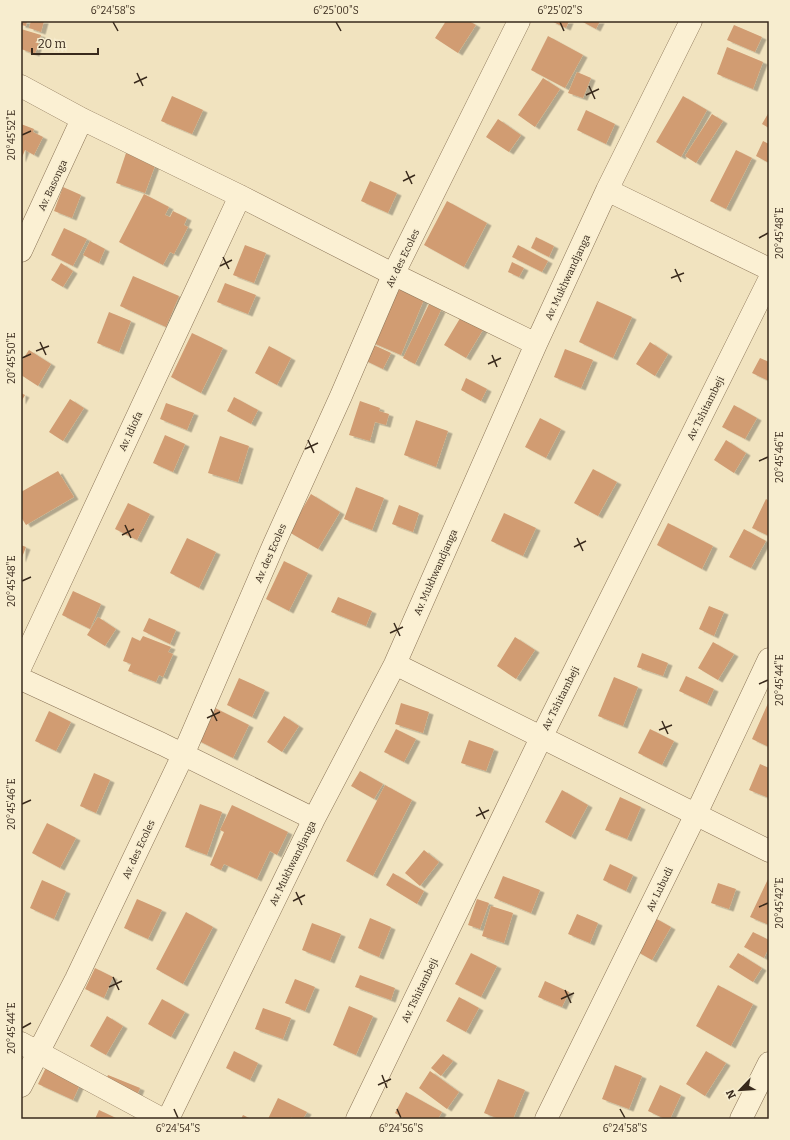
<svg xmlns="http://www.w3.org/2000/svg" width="790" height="1140" font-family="Bitter,serif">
<defs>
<filter id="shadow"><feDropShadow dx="4.5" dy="2.5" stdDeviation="0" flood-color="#0004"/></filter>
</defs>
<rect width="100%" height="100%" fill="#f1e3bf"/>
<path fill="#d19c72" filter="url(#shadow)" d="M21,21h6l-1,5 -5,-1z
M31,21h13l-3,11 -12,-4z
M446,21h23l7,4 -18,28 -23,-15z
M551,21h18l-3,7z
M581,21h19l-4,8z
M734,25l28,12 -7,15 -28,-12z
M21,29l20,6 -6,19 -14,-5z
M548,36l35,19 -18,33 -34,-18z
M727,47l36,15 -10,27 -36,-15z
M577,72l14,6 -8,20 -15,-5z
M543,78l17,11 -25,38 -17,-12z
M172,96l31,14 -11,24 -31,-13z
M683,96l24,14 -26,47 -25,-15z
M586,110l29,14 -9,20 -29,-14z
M769,112v16l-7,-4z
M712,114l11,7 -27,42 -11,-7z
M498,119l23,16 -12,17 -23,-15z
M21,124l13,5 -1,3 10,5 -9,18 -9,-5 -4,10z
M763,141l6,3v19l-13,-7z
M736,150l16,8 -26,51 -16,-8z
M126,153l30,10 -11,30 -29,-10z
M370,181l27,12 -9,20 -27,-12z
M63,187l18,8 -9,23 -18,-7z
M144,194l25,13 -4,8 5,2 3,-6 14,7 -3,7 4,2 -14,27 -4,-2 -7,13 -44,-23z
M447,201l40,22 -23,44 -40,-22z
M64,228l23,11 -14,27 -22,-11z
M536,237l18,9 -5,11 -18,-9z
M90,241l15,8 -6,14 -16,-8z
M245,245l21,8 -12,30 -21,-8z
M518,245l30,16 -6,11 -30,-15z
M512,262l12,6 -5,9 -11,-5z
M61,263l12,8 -10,16 -12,-7z
M133,276l46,20 -13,31 -46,-21z
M225,283l31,12 -8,19 -31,-12z
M395,284l30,13 -24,58 -30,-13z
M597,301l35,16 -19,41 -34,-16z
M429,304l12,6 -26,54 -12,-6z
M109,312l22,9 -12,31 -22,-9z
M462,315l22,13 -18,30 -22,-13z
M192,333l31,15 -22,45 -30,-16z
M365,341l26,12 -8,16 -25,-12z
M650,342l18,12 -13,22 -19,-12z
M269,346l22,12 -14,27 -22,-12z
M565,349l28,11 -12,28 -27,-11z
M29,350l22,14 -13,22 -17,-11v-13z
M760,358l9,4v19l-17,-8z
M466,378l21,11 -6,12 -20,-11z
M21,393l4,2 -4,7z
M234,397l24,13 -7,14 -24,-13z
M70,399l14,9 -21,33 -14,-9z
M360,401l20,7 -1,3 10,3 -3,11 -11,-3 -5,19 -21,-6z
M166,403l28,10 -7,17 -27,-11z
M734,405l23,13 -12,21 -23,-12z
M540,418l21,11 -15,29 -21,-11z
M416,420l32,11 -12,36 -32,-12z
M165,435l20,9 -12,28 -20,-9z
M220,436l29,10 -11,36 -30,-9z
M726,440l20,13 -12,20 -20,-13z
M593,469l24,13 -19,34 -24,-13z
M58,471l16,26 -48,28 -5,-8v-25z
M356,487l28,11 -12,32 -28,-11z
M311,494l29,18 -22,37 -29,-17z
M766,499l3,2v35l-17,-8z
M128,503l22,11 -13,26 -22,-11z
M399,505l20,8 -6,19 -21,-8z
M504,513l32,15 -13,28 -32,-15z
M668,523l45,23 -11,23 -45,-24z
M744,529l22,12 -15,27 -22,-11z
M187,538l29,14 -17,36 -29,-15z
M21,545l5,2 -5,13z
M284,561l24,12 -19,38 -23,-12z
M73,591l28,13 -11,25 -28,-14z
M338,597l34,14 -6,15 -35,-14z
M709,606l15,6 -10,24 -15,-7z
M98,617l18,12 -11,17 -18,-11z
M149,618l27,12 -6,14 -27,-13z
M143,636l28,11 -3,5 5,2 -10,23 -4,-2 -3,7 -28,-11 3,-7 -8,-3 9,-24 8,4z
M515,637l20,13 -19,29 -19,-13z
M713,642l21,12 -16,26 -20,-12z
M642,653l26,10 -5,13 -26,-9z
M686,676l28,13 -7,15 -28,-13z
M614,677l24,10 -15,39 -25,-10z
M239,678l26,12 -13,27 -25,-12z
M769,701v46l-17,-8z
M401,703l28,9 -6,21 -28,-9z
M209,705l40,20 -16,33 -40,-20z
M49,711l22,11 -15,29 -21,-10z
M284,716l15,10 -17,26 -15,-10z
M396,729l20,10 -12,23 -20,-10z
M650,729l24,12 -12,24 -24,-12z
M469,740l25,9 -8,22 -25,-8z
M760,764l9,4v30l-20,-8z
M360,771l23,13 -9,15 -23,-13z
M94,773l16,7 -14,33 -16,-7z
M385,785l27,15 -39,76 -27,-15z
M562,790l26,15 -17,32 -26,-15z
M620,797l21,10 -14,32 -22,-9z
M200,804l22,8 -15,43 -22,-8z
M232,805l56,27 -11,23 -7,-4 -13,28 -33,-15 -3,6 -11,-5 14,-33 -4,-2z
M47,823l29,15 -16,30 -28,-15z
M424,850l15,12 -19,24 -15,-13z
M610,864l23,11 -7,16 -23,-11z
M393,873l31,18 -7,13 -31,-19z
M503,876l37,14 -9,23 -37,-15z
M769,877v48l-19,-8z
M42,880l24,11 -12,28 -24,-11z
M718,883l18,6 -7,20 -18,-6z
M137,899l25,11 -14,29 -24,-11z
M477,899l12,4 -9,26 -12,-4z
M491,906l22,7 -9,30 -22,-7z
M186,912l27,15 -30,57 -27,-15z
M577,914l21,9 -8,20 -22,-9z
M370,918l21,9 -12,30 -21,-9z
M655,918l16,9 -19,33 -16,-9z
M312,923l29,11 -11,27 -28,-11z
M753,932l16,8v7l-5,11 -20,-11z
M471,953l26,13 -16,31 -26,-13z
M738,953l24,15 -9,14 -24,-15z
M95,968l18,9 -9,21 -19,-9z
M360,975l35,13 -4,12 -36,-13z
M295,979l20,8 -10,24 -20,-8z
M545,981l24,11 -7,15 -24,-10z
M718,985l35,19 -22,42 -35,-20z
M459,997l20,11 -13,24 -20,-11z
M162,999l23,13 -14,25 -23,-13z
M349,1006l24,10 -17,39 -23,-10z
M263,1008l28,10 -8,21 -28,-10z
M107,1016l16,10 -17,29 -16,-9z
M234,1051l24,12 -8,17 -24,-12z
M706,1051l20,12 -21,33 -19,-12z
M53,1053l34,16 -14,31 -35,-16z
M443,1054l10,7 -12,15 -10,-8z
M615,1065l27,11 -13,33 -27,-10z
M430,1071l29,21 -12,17 -28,-21z
M108,1075l32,13 -6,15 -32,-13z
M498,1079l27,11 -12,29h-14l-15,-6z
M660,1085l21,10 -11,24h-5l-17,-8z
M406,1092l36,20 -4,7h-33l-10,-6z
M278,1098l29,14 -4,7h-8l-4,-2v2h-23z
M99,1110l19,9h-23z
M243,1115l8,4h-10z"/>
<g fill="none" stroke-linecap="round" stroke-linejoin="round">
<g stroke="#8a7356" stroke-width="23">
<path id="minor" d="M21,86l61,33 158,77 143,73 153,75
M607,190l162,79
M21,251l61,-132
M395,664l374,187
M21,666l219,-470
M21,679l141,65 152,75
M21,1043l141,76
M21,1086l55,-107 107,-224 91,-211 67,-148 52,-121 126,-254
M168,1119l146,-300 81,-155 141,-320 71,-154 84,-169
M357,1119l184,-381 228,-458
M546,1119l150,-305 73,-155
M741,1119l28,-56"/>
</g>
<use href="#minor" stroke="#fbf0d3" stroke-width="22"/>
</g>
<path fill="none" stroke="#392a1c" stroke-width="1.5" d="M113,22l5,9M336,22l5,9M560,22l4,9M137,73l6,13M134,83l13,-6M589,86l6,13M586,95l13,-6M22,135l9,-4M406,171l6,13M403,181l12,-6M759,238l9,-5M223,257l6,12M220,266l12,-6M675,269l6,13M671,278l13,-5M40,342l6,13M36,351l13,-5M492,355l5,12M22,358l9,-4M488,364l13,-6M308,440l6,13M305,449l13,-6M759,461l9,-4M125,525l6,13M122,535l12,-6M577,538l6,13M574,547l12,-6M22,581l9,-4M394,623l6,13M390,633l13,-6M759,684l9,-4M211,709l6,12M207,718l13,-6M662,721l6,13M659,730l13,-5M22,804l9,-4M479,807l6,12M476,816l13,-6M296,892l6,13M293,901l12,-6M759,907l9,-4M113,977l6,13M109,987l13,-6M565,990l6,13M561,999l13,-6M22,1028l9,-5M382,1075l5,13M378,1085l13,-6M174,1109l4,9M397,1109l4,9M620,1109l5,9"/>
<g text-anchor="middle" stroke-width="3" stroke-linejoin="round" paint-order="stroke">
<g font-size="10" fill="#392a1c" stroke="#f7edcf">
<text transform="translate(52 185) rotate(-65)" y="4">Av. Basonga</text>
<text transform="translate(402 258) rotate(-64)" y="4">Av. des Ecoles</text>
<text transform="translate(567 277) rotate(-65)" y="4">Av. Mukhwandjanga</text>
<text transform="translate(705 408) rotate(-63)" y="4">Av. Tshitambeji</text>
<text transform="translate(130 431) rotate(-65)" y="4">Av. Idiofa</text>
<text transform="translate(270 553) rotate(-66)" y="4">Av. des Ecoles</text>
<text transform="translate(435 572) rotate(-66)" y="4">Av. Mukhwandjanga</text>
<text transform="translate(560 698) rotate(-63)" y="4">Av. Tshitambeji</text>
<text transform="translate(138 849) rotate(-65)" y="4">Av. des Ecoles</text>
<text transform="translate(292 863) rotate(-64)" y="4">Av. Mukhwandjanga</text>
<text transform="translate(659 889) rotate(-64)" y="4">Av. Lubudi</text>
<text transform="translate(419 990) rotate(-64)" y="4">Av. Tshitambeji</text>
</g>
</g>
<rect width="790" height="1140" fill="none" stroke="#f7edcf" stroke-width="44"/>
<g transform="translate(740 1090) rotate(245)" stroke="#f7edcf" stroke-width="3" paint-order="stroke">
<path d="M0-3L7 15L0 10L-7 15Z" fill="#392a1c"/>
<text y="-6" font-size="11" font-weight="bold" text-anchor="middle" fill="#392a1c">N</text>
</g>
<path d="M32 48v6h66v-6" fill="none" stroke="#392a1c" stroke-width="2"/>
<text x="38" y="48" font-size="12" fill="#392a1c" stroke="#f7edcf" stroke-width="3" paint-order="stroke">20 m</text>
<rect x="22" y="22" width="746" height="1096" fill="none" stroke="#392a1c" stroke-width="1.5"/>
<g font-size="10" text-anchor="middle" fill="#392a1c">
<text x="113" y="14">6°24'58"S</text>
<text x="336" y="14">6°25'00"S</text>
<text x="560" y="14">6°25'02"S</text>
<text transform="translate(11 135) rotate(-90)" y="4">20°45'52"E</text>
<text transform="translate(779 233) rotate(-90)" y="4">20°45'48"E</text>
<text transform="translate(11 358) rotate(-90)" y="4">20°45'50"E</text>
<text transform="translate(779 457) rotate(-90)" y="4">20°45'46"E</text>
<text transform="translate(11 581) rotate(-90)" y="4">20°45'48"E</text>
<text transform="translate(779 680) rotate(-90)" y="4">20°45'44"E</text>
<text transform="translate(11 804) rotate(-90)" y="4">20°45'46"E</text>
<text transform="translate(779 903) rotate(-90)" y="4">20°45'42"E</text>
<text transform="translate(11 1028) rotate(-90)" y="4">20°45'44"E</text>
<text x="178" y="1132">6°24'54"S</text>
<text x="401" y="1132">6°24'56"S</text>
<text x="625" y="1132">6°24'58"S</text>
</g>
</svg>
